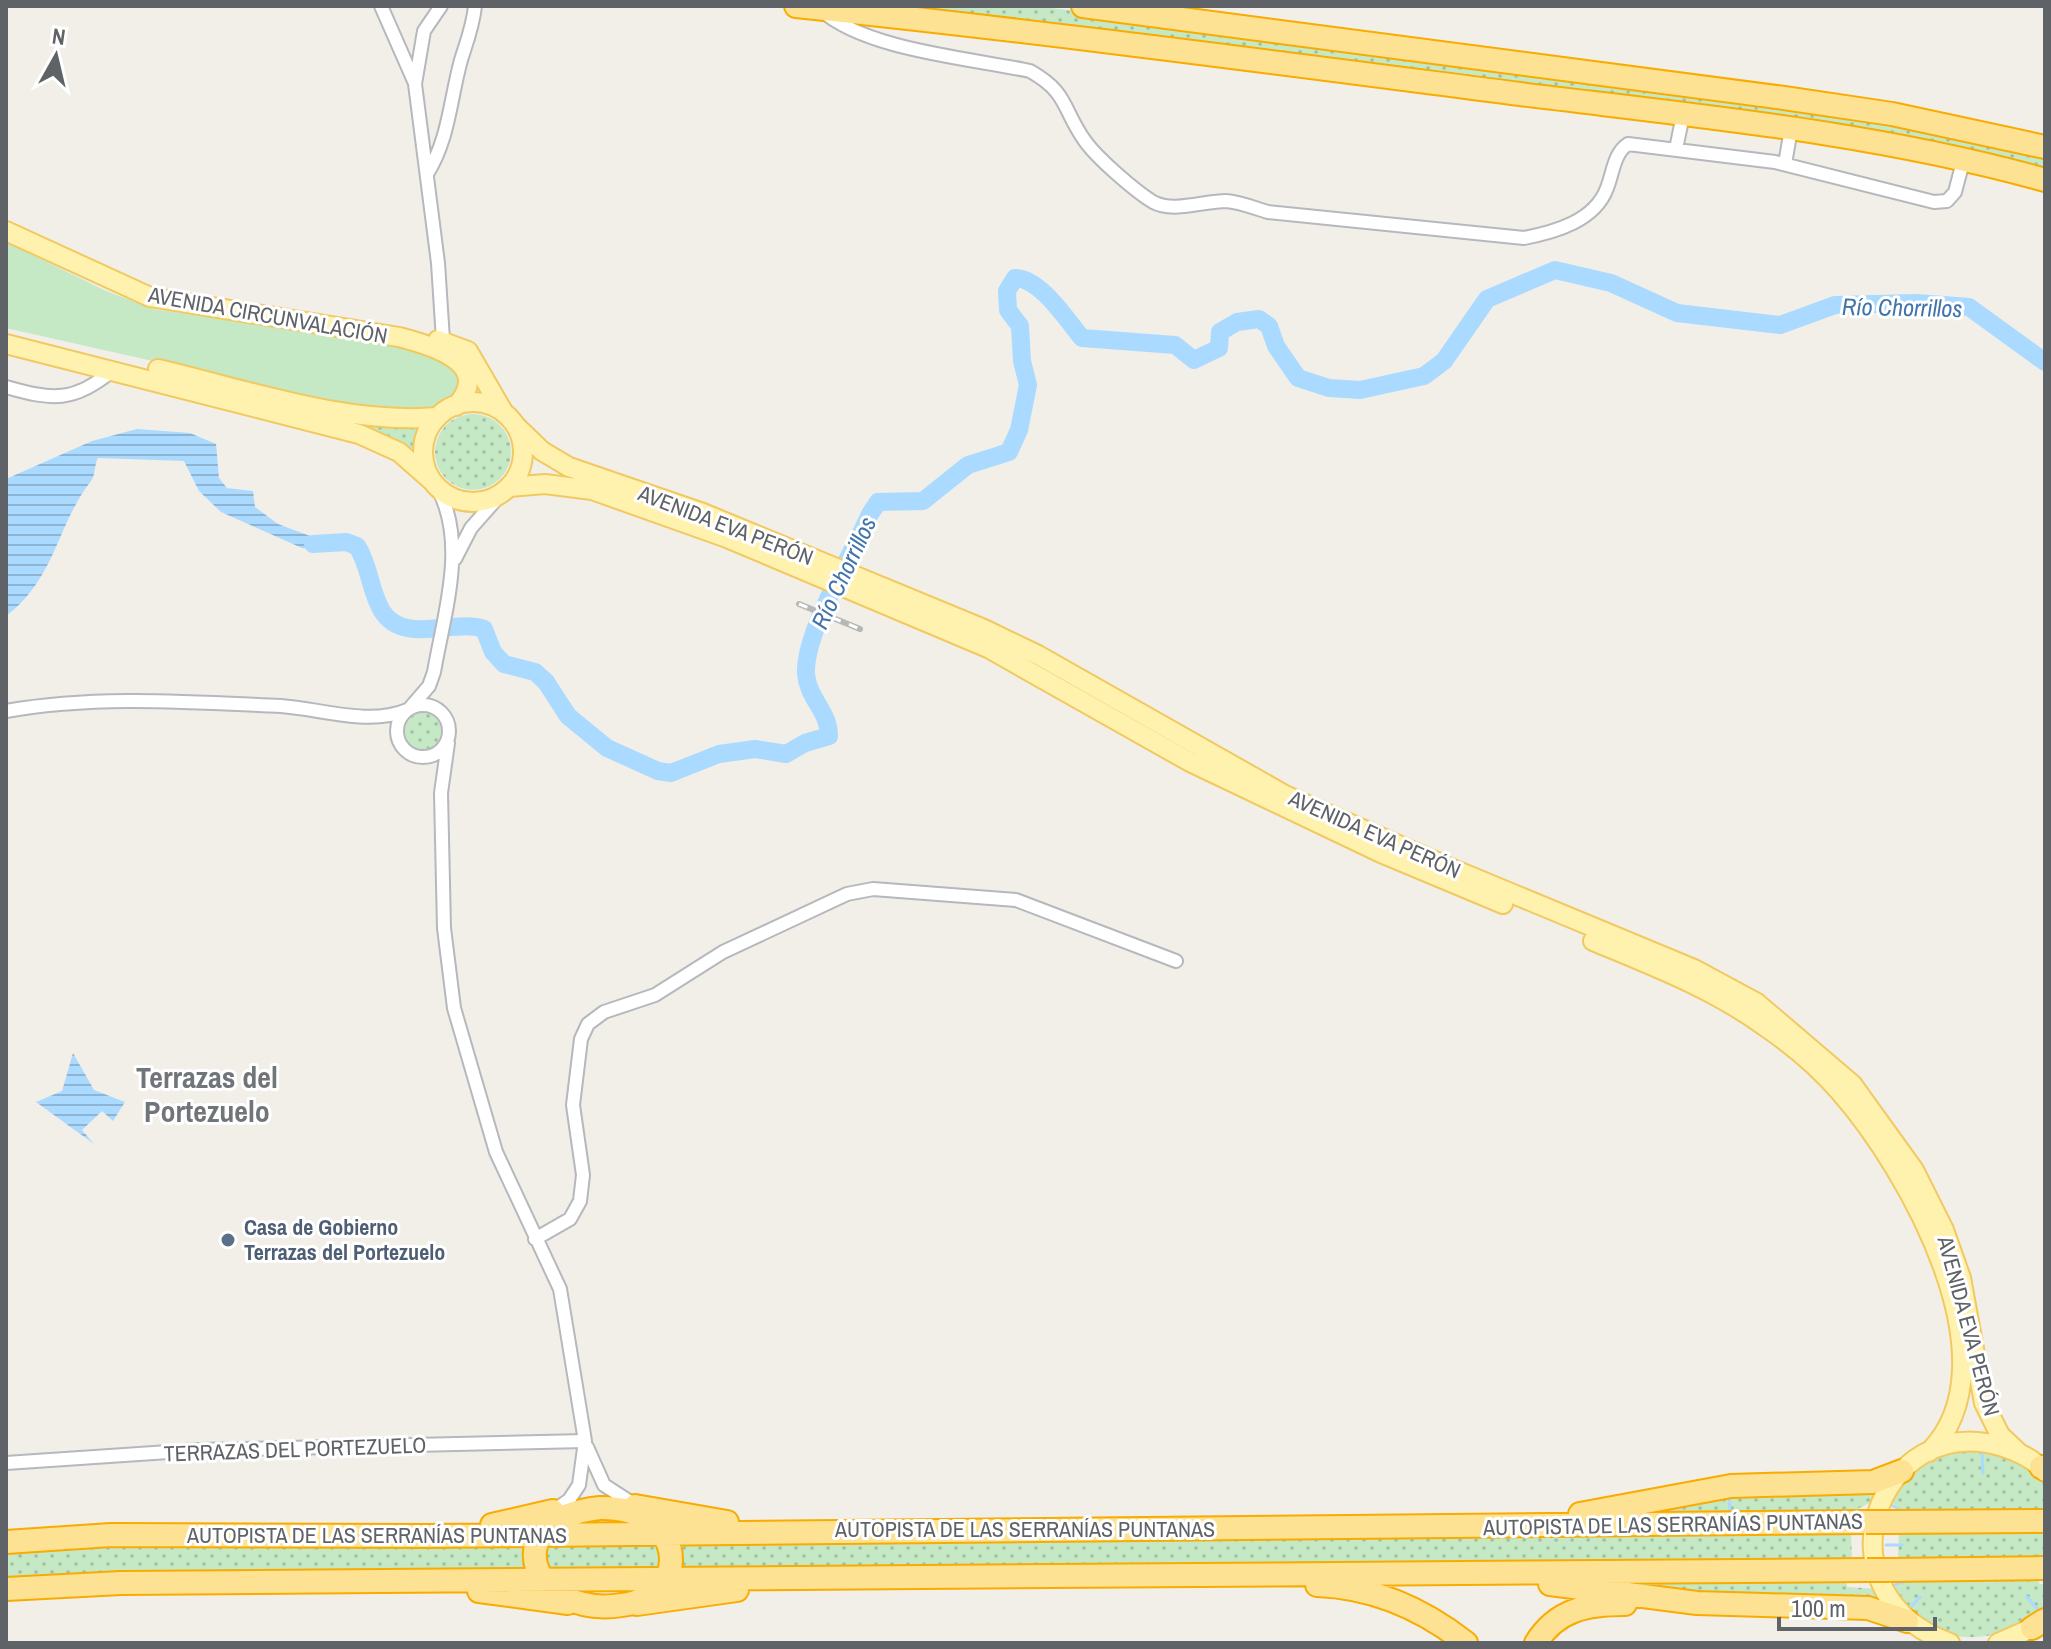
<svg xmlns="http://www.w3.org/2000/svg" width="2051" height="1649" font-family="'Archivo Narrow',sans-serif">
<defs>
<pattern id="grass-dots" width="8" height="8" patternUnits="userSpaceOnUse" patternTransform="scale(2)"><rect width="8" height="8" fill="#c5e8c5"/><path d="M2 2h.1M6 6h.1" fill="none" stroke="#a3c0a4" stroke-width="1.8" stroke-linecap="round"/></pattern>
<pattern id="water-rules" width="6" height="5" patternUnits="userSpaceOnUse" patternTransform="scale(2)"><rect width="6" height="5" fill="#aadaff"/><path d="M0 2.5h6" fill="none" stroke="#8eb4d2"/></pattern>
</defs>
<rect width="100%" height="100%" fill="#f1efe8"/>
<path fill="url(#grass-dots)" d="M854,6h182l740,97 269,50v21z
M6,336l342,82 80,8 -5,27 -59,-25z
M435 452a38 38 0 1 1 76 0a38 38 0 1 1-76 0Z
M405 731a18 18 0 1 1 36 0a18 18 0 1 1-36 0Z
M1965,1451c34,3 55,8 80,33v26l-8,4 -134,-1 -12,-12c18,-30 41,-44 74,-50z
M1877,1486l-2,14 -27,14 -145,5 -75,-7 63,-14z
M2043,1528v32l-145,2 1,-33z
M1851,1529l1,32 -1180,12 1,-35z
M661,1539v34l-114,1 -4,-31z
M526,1541v34l-520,7v-30l24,-3z
M2036,1578l4,6h5v23c-31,29 -82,42 -120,17 -13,-9 -24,-24 -35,-36l11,-3 1,-6z
M1837,1580l10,1v6l32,2 14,21 -274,-21 7,-8z"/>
<path fill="#c5e8c5" d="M6,242l98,48 49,19 277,39 34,29 -13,27 -24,8 -44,1 -377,-85z"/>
<path fill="url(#water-rules)" d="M137,429l53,4 26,11 3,34 8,10 26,3 2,16 23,17 56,21 -14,5 -18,-2 -81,-36 -22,-21 -15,-30 -86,-3c-4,7 -2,16 -7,23 -35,45 -35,97 -85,135v-137l86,-38z
M73,1053l21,37 31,12 -12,19 -11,-10 -20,19 12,14 -58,-42 26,-11z"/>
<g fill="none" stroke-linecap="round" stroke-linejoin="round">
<path stroke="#aadaff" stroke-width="3" d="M1982,1453l1,20
M1729,1493l1,21
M1891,1505l14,7
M1886,1545h16
M1892,1586l11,-4
M2027,1597l12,14
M1910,1608l10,-11"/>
<path stroke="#aadaff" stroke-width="18" d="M313,544l33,-2 11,4c13,20 13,46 25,65 22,35 73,7 102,18l9,23 11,12 31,8 11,10 22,34 39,32 51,23 13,2 48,-19 36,-5 31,5 19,-11 24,-7c0,-25 -21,-37 -23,-62 -2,-42 46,-119 64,-160l8,-12 45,-1 45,-36 41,-13 10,-22 9,-45 -6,-24 -2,-35 -12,-16 -1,-19 8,-13c26,1 51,41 67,60l93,7 19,15 25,-12 1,-16 17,-10 22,-3 10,7 7,20 22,32 31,10 31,2 64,-14 20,-15 43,-62 68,-29 56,13 66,30 103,12 55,-20 82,-2 52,4 76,55"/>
<g stroke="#b5b8bc" stroke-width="16">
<path id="street" d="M381,6l33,75
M441,6l-17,25 -9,53 23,179 5,77
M821,10c45,40 148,48 209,61 39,22 32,38 55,70 12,17 50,50 68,61 20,11 51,-1 73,-1 14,1 28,7 42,11l256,26c31,-6 71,-17 83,-50 6,-15 7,-35 21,-44l147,18 159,40 13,-1 8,-9 9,-34
M1676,149l7,-34
M1785,164l6,-35
M427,174c22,-35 23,-74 34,-114 6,-19 12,-34 14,-54
M6,387c46,13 68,16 107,-17
M455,559l16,-31 30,-34
M397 731a26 26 0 1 1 52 0a26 26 0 1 1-52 0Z
M410,708l19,-22 5,-14c10,-59 34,-129 3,-185
M6,711c91,-16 183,-9 275,-5 41,3 88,20 126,4
M448,743l-7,50 3,135 10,80 42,144 64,137 25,152 -6,44 -10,15 -16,11
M535,1239l35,-20 10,-18 3,-26 -10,-70 8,-66 7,-15 16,-12 51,-17 68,-43 124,-58 26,-5 143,11 160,61
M587,1447l17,38 31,20
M6,1463l192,-13 387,-9"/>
</g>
<g stroke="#f2c960" stroke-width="22">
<path id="primary" d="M6,231l144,66 249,40c31,8 96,26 57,69
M438,340l30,11 36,62
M6,344l353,90 40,18 33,29
M158,369c91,21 187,56 280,48
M423 452a50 50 0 1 1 100 0a50 50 0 1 1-100 0Z
M515,425l27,26 27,16 134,46 281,116 54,26 247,140 168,74 241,100 63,34 95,81 62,86 30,60 17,48 23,125 16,32 19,18
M509,487l36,-3 47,6 135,48 261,110 202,114 191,91 122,51
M1593,941c60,25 121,48 174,87 25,17 53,41 73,64 67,76 178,271 89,360
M1950,1643c-140,-51 -70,-235 53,-196 16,5 31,12 42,25
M1998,1643l34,-15 9,-8"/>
</g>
<g stroke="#f9ab00" stroke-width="26">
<path id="highway" d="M796,6c242,25 483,57 724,88 176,22 354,38 525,86
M1083,6l701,92 108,16 153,33
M2041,1467l4,2
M635,1506l92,16
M600,1508c84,-2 96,86 22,97 -92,14 -129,-86 -22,-97z
M1580,1514l151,-28 142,-4 29,-11
M1889,1522l156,-1
M492,1525l61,-14 4,7
M6,1542l105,-7 318,1 1437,-14
M1890,1570l155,-2
M1550,1584l147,19 171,5 39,13
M1317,1585c55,2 106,24 149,58
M6,1589l115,-6 1746,-13
M479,1591l89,12
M637,1604l100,-14
M2032,1628l13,-8
M1536,1643c21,-34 52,-39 89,-39"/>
</g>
<use href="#street" stroke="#fff" stroke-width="12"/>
<use href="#primary" stroke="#fff2af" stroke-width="18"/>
<use href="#highway" stroke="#fde293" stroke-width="22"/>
<g stroke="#b6b7b8" stroke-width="6">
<path id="rail" d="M799,604l61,25"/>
</g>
<use href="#rail" stroke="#fff" stroke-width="3" stroke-dasharray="9" stroke-linecap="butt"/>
<g stroke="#f9ab00" stroke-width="26" stroke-linecap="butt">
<path id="highway-bridge" d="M1866,1522h23
M1867,1570h23"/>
</g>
<use href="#highway-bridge" stroke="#fde293" stroke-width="22"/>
</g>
<circle fill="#5c6f8a" stroke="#fff" stroke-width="3" cx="228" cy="1240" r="8"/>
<g text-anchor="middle" stroke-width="6" stroke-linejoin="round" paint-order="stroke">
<g font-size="22" fill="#5f6368" stroke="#fff">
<text transform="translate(268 315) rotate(10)" y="8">AVENIDA CIRCUNVALACIÓN</text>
<text transform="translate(726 525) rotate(21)" y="8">AVENIDA EVA PERÓN</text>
<text transform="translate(1375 834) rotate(24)" y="8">AVENIDA EVA PERÓN</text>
<text transform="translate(1969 1326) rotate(75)" y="8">AVENIDA EVA PERÓN</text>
<text transform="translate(295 1449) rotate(-2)" y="8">TERRAZAS DEL PORTEZUELO</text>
<text transform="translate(1673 1524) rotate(-1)" y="8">AUTOPISTA DE LAS SERRANÍAS PUNTANAS</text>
<text x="1025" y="1537">AUTOPISTA DE LAS SERRANÍAS PUNTANAS</text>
<text x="377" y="1543">AUTOPISTA DE LAS SERRANÍAS PUNTANAS</text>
</g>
<g font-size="22" font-weight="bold" fill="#4e5e75" stroke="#fff" text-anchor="start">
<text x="244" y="1235">Casa de Gobierno<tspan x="244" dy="25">Terrazas del Portezuelo</tspan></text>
</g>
<g font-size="24" font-style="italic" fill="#4174aa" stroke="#fff">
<text transform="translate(1902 308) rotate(1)" y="8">Río Chorrillos</text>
<text transform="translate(844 573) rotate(-65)" y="8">Río Chorrillos</text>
</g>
<g font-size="30" font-weight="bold" fill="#70757a" stroke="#fff">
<text x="207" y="1088">Terrazas del<tspan x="207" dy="34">Portezuelo</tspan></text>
</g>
</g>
<rect width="2051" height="1649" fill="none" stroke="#5f6368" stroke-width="16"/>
<g transform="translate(56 56) rotate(8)" stroke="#ffffff" stroke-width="6" paint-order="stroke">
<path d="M0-6L14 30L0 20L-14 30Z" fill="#5f6368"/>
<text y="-12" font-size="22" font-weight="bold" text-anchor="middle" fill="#5f6368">N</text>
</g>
<path d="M1779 1617v12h156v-12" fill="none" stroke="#5f6368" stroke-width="4"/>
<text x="1791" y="1617" font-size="24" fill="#5f6368" stroke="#ffffff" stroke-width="6" paint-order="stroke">100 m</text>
</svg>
